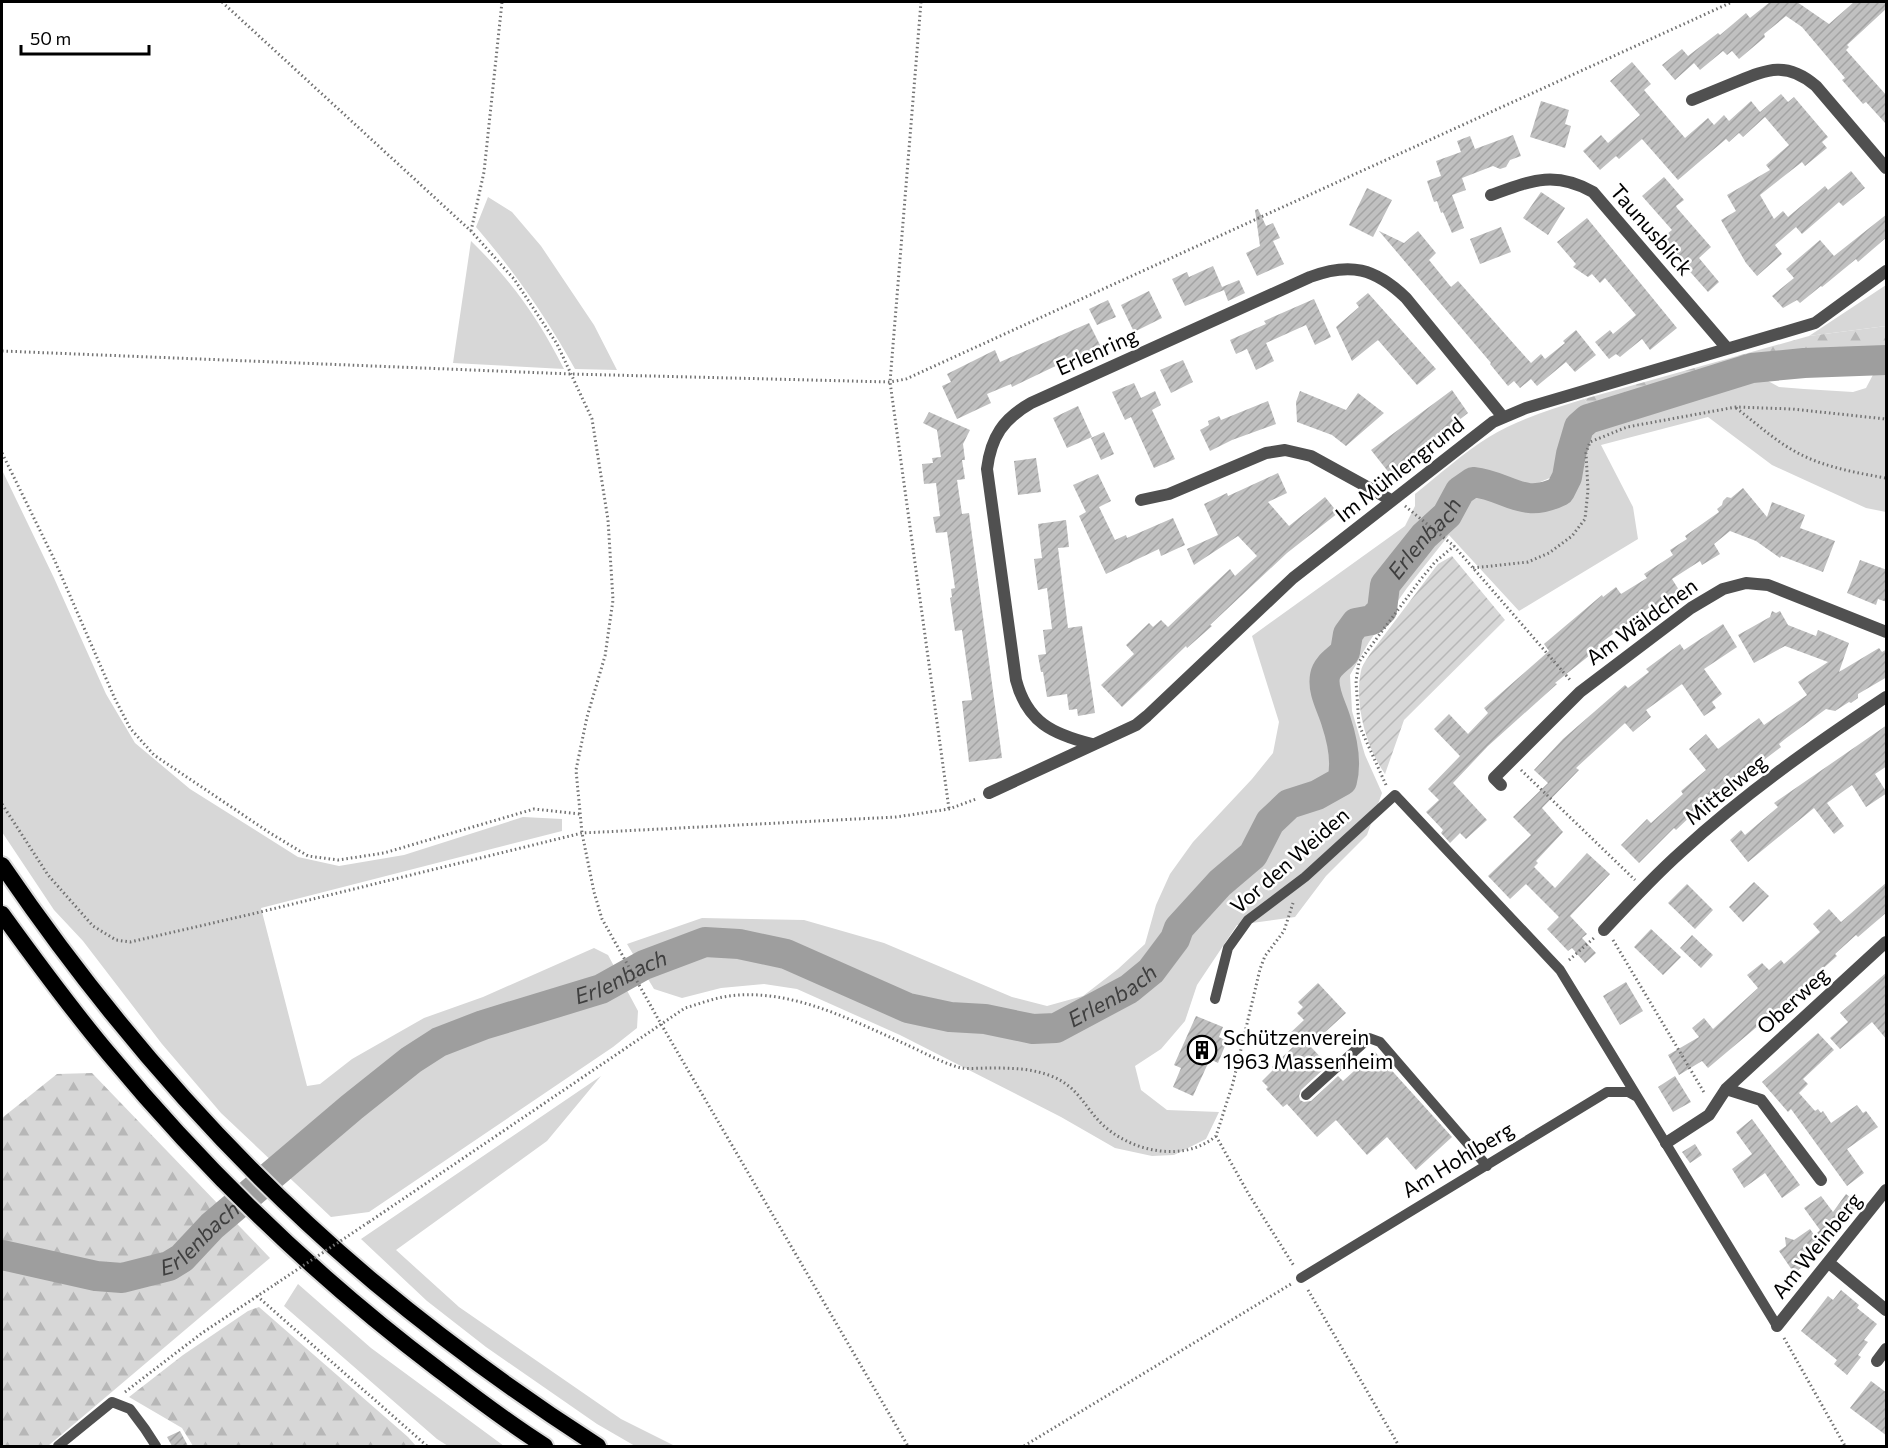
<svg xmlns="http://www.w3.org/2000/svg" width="1888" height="1448" font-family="Commissioner,sans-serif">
<defs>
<pattern id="forest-firs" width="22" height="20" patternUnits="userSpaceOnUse" patternTransform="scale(1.5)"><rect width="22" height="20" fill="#d7d7d7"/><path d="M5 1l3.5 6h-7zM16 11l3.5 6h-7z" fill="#b7b7b7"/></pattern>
<pattern id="garden-furrows" width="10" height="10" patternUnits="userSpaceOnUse" patternTransform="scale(1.5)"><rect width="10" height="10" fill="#d7d7d7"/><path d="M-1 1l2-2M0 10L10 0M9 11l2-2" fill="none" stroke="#b7b7b7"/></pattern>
<pattern id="building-hatch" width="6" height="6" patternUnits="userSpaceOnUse" patternTransform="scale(1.5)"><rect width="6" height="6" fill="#c0c0c0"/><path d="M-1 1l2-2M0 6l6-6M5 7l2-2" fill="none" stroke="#a3a3a3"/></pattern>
</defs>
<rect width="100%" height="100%" fill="#fff"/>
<path fill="#d7d7d7" d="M488,197l24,15 29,34 53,79 23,45 -42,-1c-28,-51 -61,-98 -99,-142z
M471,241c40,39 68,78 93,128l-111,-6z
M1886,285v41l-77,10z
M1886,368v144l-20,-4 -94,-43 -64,-48 -107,28 32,62 5,32 -119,72 -70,-76 -42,53 -38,54 -19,33 2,36 13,44 17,38 -15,42 -41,41 -31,41 -58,8 -40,60 -12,36 -24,28 -26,17 6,24 26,20 52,2 -13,27 -32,16 -22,1 -37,-8 -54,-31 -161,-82 -103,-46 -33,-5 -43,4 -39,10 -28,-9 -27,-45 75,-26 102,2 80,23 128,54 35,9 36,-10 35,-27 27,-25 11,-39 14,-31 23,-32 59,-63 21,-26 6,-31 -27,-86 153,-110 10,-20v-12c24,-19 48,-41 74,-57 30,-18 63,-28 95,-38l9,11 -13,10 -11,23 -10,31 -28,12 -28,-5 -19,-10 -19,27 10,-6h13l33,14 21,-1 22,-8 11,-17 5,-32 6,-16 14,-10 159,-46 20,11 25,2 49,3 13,-4 10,-19z
M2,470l52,108 52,116 29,49 55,46 108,68 41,9 65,-11 119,-38 39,2v12l-301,77 46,178 13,-2 32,-25 72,-41 59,-21 111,-49 14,7 30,56 -1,17 -24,19 -244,165 -38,5 -110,-104 -59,-69 -79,-103 -29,-31 -52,-78z
M601,1076l-54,65 -151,109 63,57 162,112 54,27h-40l-38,-22 -111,-77 -59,-46 -66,-62z
M298,1284l73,64 133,98h-56l-11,-7 -153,-133z"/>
<path fill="url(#forest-firs)" d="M1886,326v25l-133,13 -160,46 -9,-11 225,-63z
M92,1073l178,185 -222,188h-46v-328l55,-44z
M259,1307l149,130 8,9h-223l-11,-18 -53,-31 54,-42 65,-44z"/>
<path fill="url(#garden-furrows)" d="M1452,556l53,64 -101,100 -19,54c-19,-27 -31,-70 -24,-103 1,-6 6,-12 9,-17l68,-90z"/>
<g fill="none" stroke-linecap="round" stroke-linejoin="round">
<path stroke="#9e9e9e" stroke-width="30" id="s1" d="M2,1255l94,21 26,2 47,-12 13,-8 30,-32 140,-119 59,-47 28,-18 44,-17 118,-36 43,-24 61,-23 34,2 47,10 122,54 42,9 35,2 48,10 23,-1 73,-39 22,-18 24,-32 4,-11 41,-45 33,-28 17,-33 19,-18 28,-9 25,-14c5,-19 0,-42 -6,-60 -4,-14 -14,-30 -11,-45 2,-11 13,-16 20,-24l3,-18 8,-11 16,-3 10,-10 3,-25 39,-49 23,-21 13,-24 13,-9c36,4 49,28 87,9l7,-14 4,-23 8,-27 9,-8 164,-51 52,-5 82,-3"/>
</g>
<path fill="url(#building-hatch)" d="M1770,2h27l32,22 25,-22h33v6l-40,37 2,2 -3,3 41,46v29l-21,-23 -3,2 -21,-24 3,-2 -43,-51 -16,-11 -22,18 1,3 -26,22 -7,-8 -5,4 -4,-4 -23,19 -12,-14 30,-23 2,2 26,-22 4,5z
M1682,49l12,14 -19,17 -13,-15z
M1632,62l19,22 -7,6 41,48 23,-20 6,7 10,-10 5,6 22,-20 9,11 21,-18 7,8 6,-5 34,40 -6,5 5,6 -22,18 -3,-4 -42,33 14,24 9,-8 5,6 37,-31 3,4 23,-19 14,17 -22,18 -4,-4 -37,32 -6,-7 -21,18 7,9 -25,22 -11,-13 -25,-43 15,-9 -9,-16 43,-25 -4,-5 23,-20 -24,-28 -22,20 -4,-4 -10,9 -3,-3 -48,41 -36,-41 -23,20 -3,-3 -16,14 -17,-19 18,-16 7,8 32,-28 -30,-34z
M1541,101l28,9 -4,14 6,2 -6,22 -35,-11z
M1513,135l8,21 -11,4 -4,7 -6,2 -7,-3 -31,12 4,12 -14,5 12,33 -12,5 -9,-21 -2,1 -4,-12 -3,1 -7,-21 14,-5 -5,-15 25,-9 -4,-11 13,-5 5,13z
M1664,177l20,23 -8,6 1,2 34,39 -12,11 20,24 -11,10 -47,-53 11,-9 -30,-34z
M1367,188l25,12 -19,37 -24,-12z
M1541,192l24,16 -17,27 -25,-17z
M1258,209l8,17 7,-3 7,15 -7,3 11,23 -27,12 -11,-23 14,-7 -5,-36z
M1887,214v23l-29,25 -2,-3 -34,28 -1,-1 -21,17 -3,-3 -14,8 -11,-12 22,-18 -8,-9 34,-29 14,16z
M1587,218l90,110 -27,22 -8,-11 -22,18 -4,-3 -7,5 -14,-17 15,-12 3,4 23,-19 -31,-37 -5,5 -8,-9 -4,3 -15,-10 3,-3 -19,-22z
M1501,227l10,25 -31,12 -10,-25z
M1379,231l25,12 14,-12 18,22 -7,7 22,27 7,-6 73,82 10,-9 4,5 20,-16 -2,-2 13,-11 20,25 -21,17 -9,-10 -29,24 -6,-7 -11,9 -6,-7 -6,5 -18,-22 1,-1z
M1213,266l9,21 17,-7 6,13 -17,8 -4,-11 -39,16 -13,-27 15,-7 2,5z
M1149,291l13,27 -28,14 -13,-27z
M1368,293l68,76 -19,16 -39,-45 -26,21 -16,-34 23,-20 -3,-4z
M1314,299l17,38 -16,8 -9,-20 -40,18 8,18 -18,9 -9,-21 -11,5 -6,-14 36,-16 -2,-3z
M1108,300l8,17 -19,8 -8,-16z
M1089,323l12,24 -34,16 -1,-2 -54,26 -1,-3 -24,10 4,9 -34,16 -15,-33 9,-4 -4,-8 48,-24 5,12z
M1183,360l10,22 -22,11 -11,-23z
M1134,383l7,15 14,-7 6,14 -9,5 23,49 -21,9 -23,-51 -6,3 -13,-28z
M1452,390l16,23 -78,61 -19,-24z
M1300,391l46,19 12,-17 26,20 -38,33 -14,-11 -35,-13 -1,-20z
M1268,401l8,23 -44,16 -22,11 -10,-21 9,-5 -1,-4 11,-5 2,4z
M1078,406l14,31 -25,11 -14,-30z
M929,412l41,18 -7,14 2,16h-3l3,19 -8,1 5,34 7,-1 33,245 -33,4 -7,-61 10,-1 -10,-70 -7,1 -5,-33 2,-1 -1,-8 4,-1 -8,-56 -11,1 -3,-16 7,-1 -4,-33 -12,1 -2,-20 11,-1 -1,-5 9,-1 -4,-27 -14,-7z
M1104,432l10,22 -13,6 -10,-22z
M1036,458l5,34 -23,3 -4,-34z
M1278,473l9,20 -19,9 21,24 36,-29 13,16 -51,40 -77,72 2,1 -25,22 -1,-2 -64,61 -21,-22 33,-31 -8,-9 23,-22 4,4 8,-7 7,7 62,-58 5,7 22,-20 -19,-20 -44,29 -7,-16 31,-14 -14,-31 23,-11 1,3z
M1098,474l13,27 -12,6 16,33 11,-5 1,3 46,-20 12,27 -24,11 -2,-7 -53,25 -27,-58 7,-4 -13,-27z
M1743,488l24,29 5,-15 33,13 -5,13 35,13 -12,31 -42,-16 -1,2 -24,-17 -26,-10 -16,13 6,10 -18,11 -2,-4 -28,18 7,11 -24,16 -1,-2 -56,41 2,2 -45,36 2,1 -69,62 -35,37 34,37 -21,19 -6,-6 -10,10 -9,-10 2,-3 -17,-18 13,-12 -11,-11 32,-33 -26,-27 15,-15 19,20 20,-21 -4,-5 65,-57 -5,-7 58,-49 1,2 13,-10 5,7 26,-16 -3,-4 29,-19 -3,-5 17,-11 -2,-3 34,-24 -2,-3 5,-4 1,-4 4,-4 4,1z
M1066,520l3,27 -11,1 10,80 14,-2 13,87 -17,3 -1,-7 -8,1 -2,-16 -20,3 -4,-25h-2l-3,-17 8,-1 -3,-24 9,-1 -5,-41 -9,2 -4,-31 8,-1 -4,-34z
M1860,560l27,10v32l-9,-3 -2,6 -29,-12z
M1772,611l4,2 4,-2 8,14 28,11 2,-6 31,13 -10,29 40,-24 3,4 5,-3v28l-29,17v4l-7,5 -2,-1 -14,9 -9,-2 -41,30 -6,5 2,3 -29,22 -3,-3 -34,27 -39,37 -2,-2 -35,35 -18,-18 26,-26 4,4 32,-29 -2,-3 25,-21 -17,-21 17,-15 12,15 41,-31 5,7 43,-30 -9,-13 30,-20 -43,-16 -31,17 -16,-28 32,-18z
M1723,624l14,23 -33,22 18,25 -10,8 4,6 -12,8 -22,-32 -36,26 5,7 -18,15 -8,-9 -49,45 3,2 -37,38 21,24 -27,29 2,2 -4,4 21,21 32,-35 23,21 -40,42 17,18 -5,4 14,15 -11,10 -13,-15 -4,3 -21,-22 12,-12 -33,-33 -16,15 -22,-23 43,-41 -18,-18 35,-34 -14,-13 29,-31 62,-54 3,3 21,-16 -3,-3 34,-25 4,6z
M1887,725v41l-12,8 12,19 -21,14 -14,-22 -25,18 17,23 -10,8 -20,-26 -66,54 -18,-22 11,-10 4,5 33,-28 -4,-4z
M1754,882l15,14 -26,26 -14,-15z
M1887,882v30l-29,25 -2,-2 -21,19 2,2 -55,49 2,2 -17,15 -2,-2 -57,48 -6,-7 -23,14 -11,-20 31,-18 -7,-9 12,-10 9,11 45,-41 -11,-13 15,-12 7,7 12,-10 3,4 36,-32 -7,-8 16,-15 12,13z
M1687,884l26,26 -18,19 -27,-26z
M1651,929l30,28 -18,18 -29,-28z
M1692,935l21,20 -12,13 -21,-20z
M1887,972v68l-15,-18 -32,27 -10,-11 18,-16 -8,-9z
M1626,982l17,29 -23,14 -17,-29z
M1318,983l28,30 -36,33 18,19 -27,25 -2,6 1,4 4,2 7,-1 27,-25 5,5 32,-29 77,85 -36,33 -29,-33 -20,18 -31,-35 -19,17 -30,-33 -4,3 -17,-18 2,-2 -6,-6 12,-12 -2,-2 22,-21 -8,-9 18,-17 -7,-7 6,-6 -5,-5z
M1196,1016l27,11 -4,10 8,4 -9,22 -8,-4 -17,37 -20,-9 8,-19 -7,-3z
M1818,1033l16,17 -31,29 5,5 -9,9 16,18 3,-2 3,4 2,-2 8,12 26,-18 6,8 3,-2 12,16 -31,22 17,24 -17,13 -56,-77 -3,3 -26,-30z
M1675,1076l16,26 -18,10 -15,-25z
M1752,1119l48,66 -18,13 -17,-25 -21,15 -12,-19 20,-15 -16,-22z
M1695,1144l7,11 -12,8 -8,-11z
M1846,1194l14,11 -40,31 -3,-3 3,-3 -16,-22 17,-12 12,16z
M1810,1229l14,20 -9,6 1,2 -22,16 -15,-22 7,-5 -1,-9 9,3z
M1841,1290l18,15 -2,3 20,16 -13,16 4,2 -10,13 3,2 -14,18 -13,-11 3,-4 -36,-29 27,-35 5,4z
M1871,1381l16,12v43l-37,-28z
M180,1431l8,15h-16l-5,-9z"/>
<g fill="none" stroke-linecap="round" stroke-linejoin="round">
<g stroke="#dbdbdb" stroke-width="20">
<path id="trunk" d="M2,865c105,154 230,298 373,418 71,59 145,113 223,163
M2,914c34,47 69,95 107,140 97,117 208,224 330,316 34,26 69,53 106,76"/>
</g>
<path stroke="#727272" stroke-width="3" stroke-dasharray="1.5 3" stroke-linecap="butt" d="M222,2l249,229 43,48 43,65 35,75 16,101 5,80 -8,56 -18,61 -11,53 6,63 12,59 8,27 59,105 247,422
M921,2l-31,380 59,427
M471,231l13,-59 18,-170
M2,351l569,23 319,8 16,-3 826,-377
M1736,408c20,15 38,32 60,44 27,15 61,21 90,26
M2,453l52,106 61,140 15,29 24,27 116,78 38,23 30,4 46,-7 150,-44 46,5
M1405,506l49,40 117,135
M1473,568l55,-6 21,-9 23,-17 13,-17 3,-29 -2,-37 4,-11 37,-15 109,-20 56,2 94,10
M1521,770l114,110
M1386,785l-27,-60 -3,-44 3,-19 62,-83 14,-17 19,-16
M2,804l46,71 45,51 23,14 14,2 122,-28 330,-81 314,-16 53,-8 27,-10
M1613,940l92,154
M1569,960l25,-22
M1216,1136l32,57 46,73
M369,1222l316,-214c14,-4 29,-10 44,-12 61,-8 120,23 174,47 18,8 39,20 58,25 9,1 19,0 28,0 21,0 42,0 62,8 27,10 33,31 52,49 29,27 81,38 113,11l17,-53 27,-114 5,-13 19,-25 9,-28
M1308,1290l91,156
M257,1296l170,150
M1784,1338l61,108
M125,1392l77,-59 75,-50
M1024,1446l267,-162"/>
<path stroke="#505050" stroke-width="10" d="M1215,999l13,-51 20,-28 57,-43 90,-82 165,175 217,356
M1306,1095l63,-57 11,4 107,124
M1301,1278l306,-186h21l9,5
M58,1446l54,-44 18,7 15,20 11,17"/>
<path stroke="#505050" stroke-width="12" d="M1692,100c15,-6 29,-12 44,-18 32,-13 51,-21 80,4l70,82
M1491,195c39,-14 63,-25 102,-3l133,155
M1141,500l28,-6 97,-41 19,-3 26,6 80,44
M1092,744c-40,-10 -65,-22 -76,-64l-29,-211c4,-32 16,-50 44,-66l279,-126c40,-15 65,-9 96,21l97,119
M1501,785l-7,-7 86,-86 111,-84 32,-19 23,-6 22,2 118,47
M989,793l147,-68 11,-9 146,-138 200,-156 33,-14 289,-85 71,-52
M1604,930c25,-27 50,-54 77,-78 63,-58 134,-108 205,-155
M1726,1089l35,11 60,80
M1666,1143l43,-28 17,-26 160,-147
M1829,1263l57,47
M1777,1326l109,-136
M1877,1361l9,-12"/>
<use href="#trunk" stroke="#000" stroke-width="16"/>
<path stroke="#727272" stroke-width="3" stroke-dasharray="1.5 3" stroke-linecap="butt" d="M277,1283l92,-61"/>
</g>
<defs>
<g id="building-ring" transform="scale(1.5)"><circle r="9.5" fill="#fff" stroke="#000" stroke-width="1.5"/><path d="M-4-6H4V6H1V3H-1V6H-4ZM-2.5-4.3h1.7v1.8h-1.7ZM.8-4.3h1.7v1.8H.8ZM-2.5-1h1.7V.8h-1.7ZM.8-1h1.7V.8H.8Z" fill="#000"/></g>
</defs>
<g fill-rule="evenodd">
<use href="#building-ring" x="1202" y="1050"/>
</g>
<g text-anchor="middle" stroke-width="5" stroke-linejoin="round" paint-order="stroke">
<g font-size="21" fill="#000" stroke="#fff">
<text transform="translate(1651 230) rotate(49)" y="7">Taunusblick</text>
<text transform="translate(1097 352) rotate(-24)" y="7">Erlenring</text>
<text transform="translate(1400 470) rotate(-38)" y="7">Im Mühlengrund</text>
<text transform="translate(1642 622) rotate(-36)" y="7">Am Wäldchen</text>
<text transform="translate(1726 790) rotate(-39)" y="7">Mittelweg</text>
<text transform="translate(1290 861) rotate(-41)" y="7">Vor den Weiden</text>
<text transform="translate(1793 1001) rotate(-42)" y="7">Oberweg</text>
<text transform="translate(1458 1160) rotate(-31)" y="7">Am Hohlberg</text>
<text transform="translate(1817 1246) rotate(-51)" y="7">Am Weinberg</text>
</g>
<g font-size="21" fill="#000" stroke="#fff" text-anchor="start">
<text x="1223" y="1045">Schützenverein<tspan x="1223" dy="24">1963 Massenheim</tspan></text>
</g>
<g font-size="22" font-style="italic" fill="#3f3f3f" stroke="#fff">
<text dy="8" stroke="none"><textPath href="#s1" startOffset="1850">Erlenbach</textPath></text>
<text dy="8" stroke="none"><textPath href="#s1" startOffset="716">Erlenbach</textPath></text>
<text dy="8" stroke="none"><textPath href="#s1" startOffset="1238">Erlenbach</textPath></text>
<text dy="8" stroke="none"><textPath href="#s1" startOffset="212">Erlenbach</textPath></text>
</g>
</g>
<rect width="1888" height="1448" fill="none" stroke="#000000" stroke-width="6"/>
<path d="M21 45v9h128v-9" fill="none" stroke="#000000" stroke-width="3"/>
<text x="30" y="45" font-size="18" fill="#000000" stroke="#ffffff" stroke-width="4.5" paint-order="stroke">50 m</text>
</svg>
